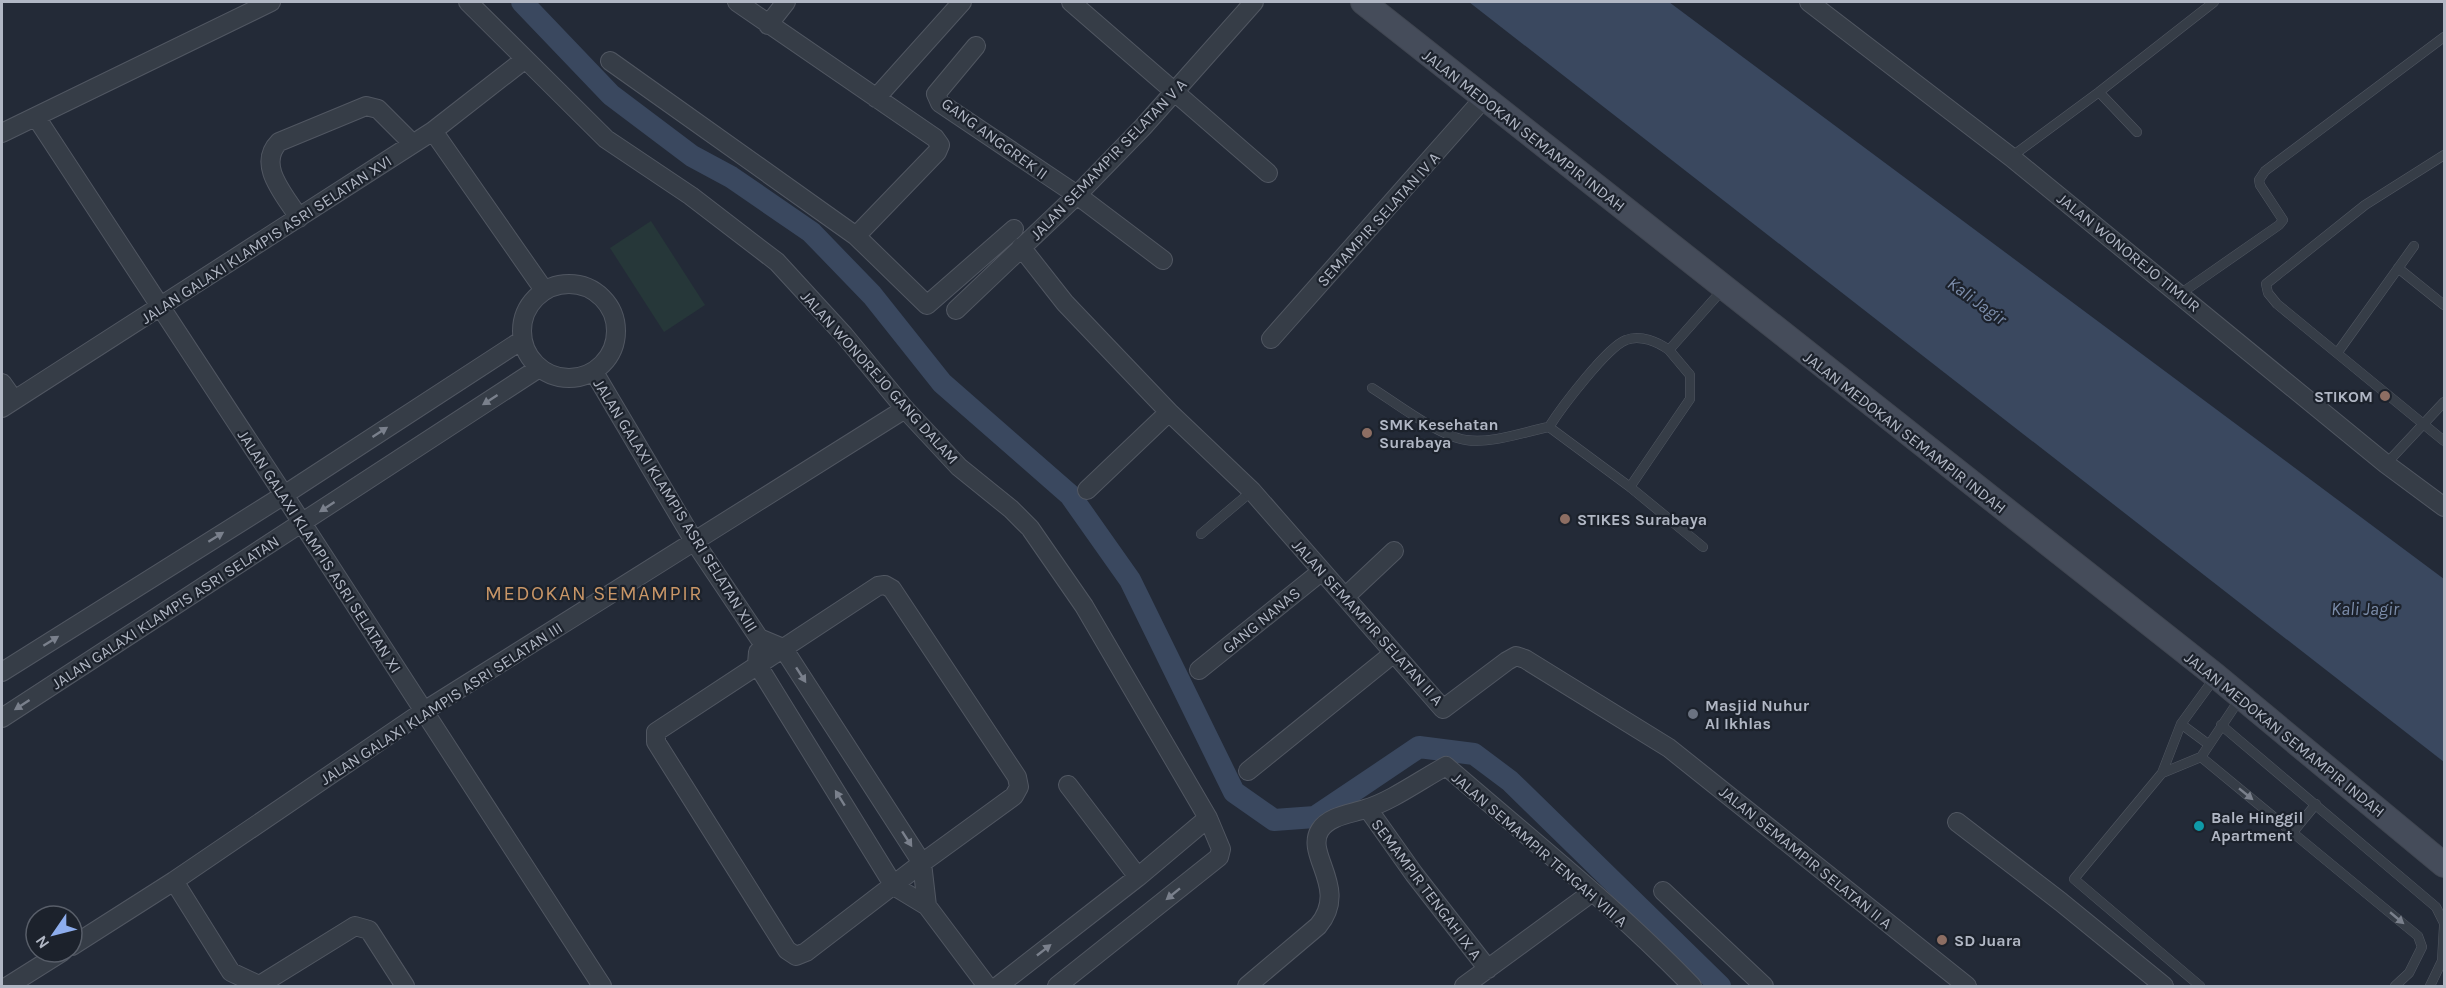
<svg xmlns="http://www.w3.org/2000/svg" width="2446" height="988" font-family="Karla,sans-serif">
<rect width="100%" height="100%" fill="#232a37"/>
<path fill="#263739" d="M651,221l54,84 -41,27 -54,-84z"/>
<path fill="#3a485f" d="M1469,2h200l775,577v183z"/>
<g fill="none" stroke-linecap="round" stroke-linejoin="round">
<path stroke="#3a485f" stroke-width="22" d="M522,2l89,93 81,61 39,21 80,55 61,63 70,88 128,112 60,85 104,212 40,28 41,-3 104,-70 55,7 36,27 210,205"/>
<g stroke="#515762" stroke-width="10">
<path id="lane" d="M2099,92l38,40
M2444,155l-79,50 -99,79 2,9 9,11 167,137
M2011,157l88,-65 115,-90
M2398,268l46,37
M2180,294l99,-69 4,-5 -23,-35 -1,-5 6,-9 179,-134
M2338,352l76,-106
M1372,388c24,15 68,49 94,52 26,4 57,-8 83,-13 12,-19 58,-80 77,-87 14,-6 32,2 43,10l55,-62
M1549,427l81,60 73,60
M2386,464l58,-62
M1630,487l60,-88v-24l-21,-25
M1201,534l51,-43
M2181,724l27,20
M2221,725l215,182 8,16
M2201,757l217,179 4,11 -13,26 -14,13
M2162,773l39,-16 40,-60
M2293,832l23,-28
M2200,986l-126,-107 88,-106 19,-49 35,-48
M2430,986l12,-25 2,-35"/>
</g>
<g stroke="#515762" stroke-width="20">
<path id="street" d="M468,2l138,137 85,57 86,66 67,73 61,74 54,58 52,42 19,19 54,78 124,212 13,31 -2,8 -162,129
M737,2l198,136 5,7 -3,7 -81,84
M1071,2l197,171
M1809,2l202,155 375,307 58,43
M768,25l18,-23
M976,46l-40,48 4,9 137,92 86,65
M610,61l246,175 71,69 87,-76
M876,98l86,-96
M36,117l248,378 318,491
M433,131l111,159
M2,133l269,-131
M299,218c-14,-23 -43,-53 -20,-76l87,-36 12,3 35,35
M1021,247l44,56 104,109 83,79 191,218 64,-48 9,-5 9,3 144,89 298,238
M522 331a47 47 0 1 1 94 0a47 47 0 1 1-94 0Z
M956,310l121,-115 66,-68 111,-125
M1271,339l213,-241
M594,372l100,169 65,97 24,10 139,215 5,43
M2,383l12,17
M2,408l431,-277 91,-71
M1087,490l82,-78
M885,585l7,4 125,188 2,10 -5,9 -92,67 -116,89 -10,4 -9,-6 -131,-208v-10l222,-146z
M1345,597l49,-46
M758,652l-1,12 137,222 33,20 60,80
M1199,670l123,-99
M2,672l282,-177 238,-155
M2,718l537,-350
M1248,771l146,-118
M1068,785l70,92
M1368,809l46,65 74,95
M1957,822l104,80 103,84
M174,881l57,91 30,14
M1663,891l101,95
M72,946l102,-65 250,-170 481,-302
M8,986l54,-34
M258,986l97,-60 14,4 36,56
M998,986l140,-109 70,-59
M1247,986l71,-60c32,-38 -14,-71 2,-96 9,-14 30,-16 45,-21 25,-7 57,-30 81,-43 83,72 170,141 246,220
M1464,986l127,-93"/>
</g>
<g stroke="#404651" stroke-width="26">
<path id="secondary" d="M1363,2l853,674 228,189"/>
</g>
<use href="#lane" stroke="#363d47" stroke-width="9"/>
<use href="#street" stroke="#363d47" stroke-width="18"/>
<use href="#secondary" stroke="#454c5a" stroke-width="24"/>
</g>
<defs><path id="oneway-solid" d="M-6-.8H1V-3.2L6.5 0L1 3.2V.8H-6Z" transform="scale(1.5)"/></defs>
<g fill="#7a808c">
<use href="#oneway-solid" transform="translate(490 400) rotate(147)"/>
<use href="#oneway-solid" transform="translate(380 432) rotate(-33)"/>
<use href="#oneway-solid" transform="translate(327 507) rotate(147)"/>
<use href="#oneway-solid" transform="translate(216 537) rotate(-32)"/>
<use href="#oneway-solid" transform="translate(51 641) rotate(-32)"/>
<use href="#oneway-solid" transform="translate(801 675) rotate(57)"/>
<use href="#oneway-solid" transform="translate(22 705) rotate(147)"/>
<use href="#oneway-solid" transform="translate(2246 794) rotate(39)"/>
<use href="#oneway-solid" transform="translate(840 798) rotate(-122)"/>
<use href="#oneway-solid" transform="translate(907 839) rotate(57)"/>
<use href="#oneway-solid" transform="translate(1173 894) rotate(141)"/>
<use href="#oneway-solid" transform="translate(2397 918) rotate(40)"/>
<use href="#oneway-solid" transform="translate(1044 950) rotate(-38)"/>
</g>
<g fill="#8d6e63" stroke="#1c222c" stroke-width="2">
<circle cx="2385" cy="396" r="6"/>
<circle cx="1367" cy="433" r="6"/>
<circle cx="1565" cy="519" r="6"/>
<circle cx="1942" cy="940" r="6"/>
</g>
<circle fill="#6b7280" stroke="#1c222c" stroke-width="2" cx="1693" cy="714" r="6"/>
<circle fill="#0f9aa8" stroke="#1c222c" stroke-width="2" cx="2199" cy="826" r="6"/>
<g text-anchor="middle" stroke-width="4.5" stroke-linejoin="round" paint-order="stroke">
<g font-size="16" fill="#b1b7c4" stroke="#1c222c">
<text transform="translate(1524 130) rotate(38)" y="6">JALAN MEDOKAN SEMAMPIR INDAH</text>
<text transform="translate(995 138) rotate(36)" y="6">GANG ANGGREK II</text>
<text transform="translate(1108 159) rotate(-46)" y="6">JALAN SEMAMPIR SELATAN V A</text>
<text transform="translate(1378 219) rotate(-48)" y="6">SEMAMPIR SELATAN IV A</text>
<text transform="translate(266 239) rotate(-33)" y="6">JALAN GALAXI KLAMPIS ASRI SELATAN XVI</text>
<text transform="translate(2129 252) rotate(39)" y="6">JALAN WONOREJO TIMUR</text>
<text transform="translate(880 377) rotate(48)" y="6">JALAN WONOREJO GANG DALAM</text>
<text transform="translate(1905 432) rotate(38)" y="6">JALAN MEDOKAN SEMAMPIR INDAH</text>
<text transform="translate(676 505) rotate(58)" y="6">JALAN GALAXI KLAMPIS ASRI SELATAN XIII</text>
<text transform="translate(320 551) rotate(57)" y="6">JALAN GALAXI KLAMPIS ASRI SELATAN XI</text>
<text transform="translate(165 612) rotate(-33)" y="6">JALAN GALAXI KLAMPIS ASRI SELATAN</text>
<text transform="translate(1261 620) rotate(-39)" y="6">GANG NANAS</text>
<text transform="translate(1368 622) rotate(48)" y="6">JALAN SEMAMPIR SELATAN II A</text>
<text transform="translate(441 703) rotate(-33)" y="6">JALAN GALAXI KLAMPIS ASRI SELATAN III</text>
<text transform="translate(2285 734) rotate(39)" y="6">JALAN MEDOKAN SEMAMPIR INDAH</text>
<text transform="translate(1540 849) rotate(41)" y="6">JALAN SEMAMPIR TENGAH VIII A</text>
<text transform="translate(1806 857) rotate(39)" y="6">JALAN SEMAMPIR SELATAN II A</text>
<text transform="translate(1427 889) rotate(53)" y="6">SEMAMPIR TENGAH IX A</text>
</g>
<g font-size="16" font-weight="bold" fill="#b1b7c4" stroke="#1c222c" text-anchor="start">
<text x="2373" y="402" text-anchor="end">STIKOM</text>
<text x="1379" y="430">SMK Kesehatan<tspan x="1379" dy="18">Surabaya</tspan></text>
<text x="1577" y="525">STIKES Surabaya</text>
<text x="1705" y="711">Masjid Nuhur<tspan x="1705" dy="18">Al Ikhlas</tspan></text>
<text x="2211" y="823">Bale Hinggil<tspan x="2211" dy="18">Apartment</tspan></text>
<text x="1954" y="946">SD Juara</text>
</g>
<g font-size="18" font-style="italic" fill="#7c8daa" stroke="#1c222c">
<text transform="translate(1977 301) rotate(36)" y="6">Kali Jagir</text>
<text x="2365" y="615">Kali Jagir</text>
</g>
<g font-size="20" letter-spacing="1.5" fill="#c99667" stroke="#1c222c">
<text x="594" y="600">MEDOKAN SEMAMPIR</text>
</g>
</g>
<rect width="2446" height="988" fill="none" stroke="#b1b7c4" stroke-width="6"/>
<g transform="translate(54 934) rotate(235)"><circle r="28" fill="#1c222c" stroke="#585e69" stroke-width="1.5"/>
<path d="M0-4.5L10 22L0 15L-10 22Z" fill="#8daded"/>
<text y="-9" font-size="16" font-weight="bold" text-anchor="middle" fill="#b1b7c4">N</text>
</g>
</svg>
